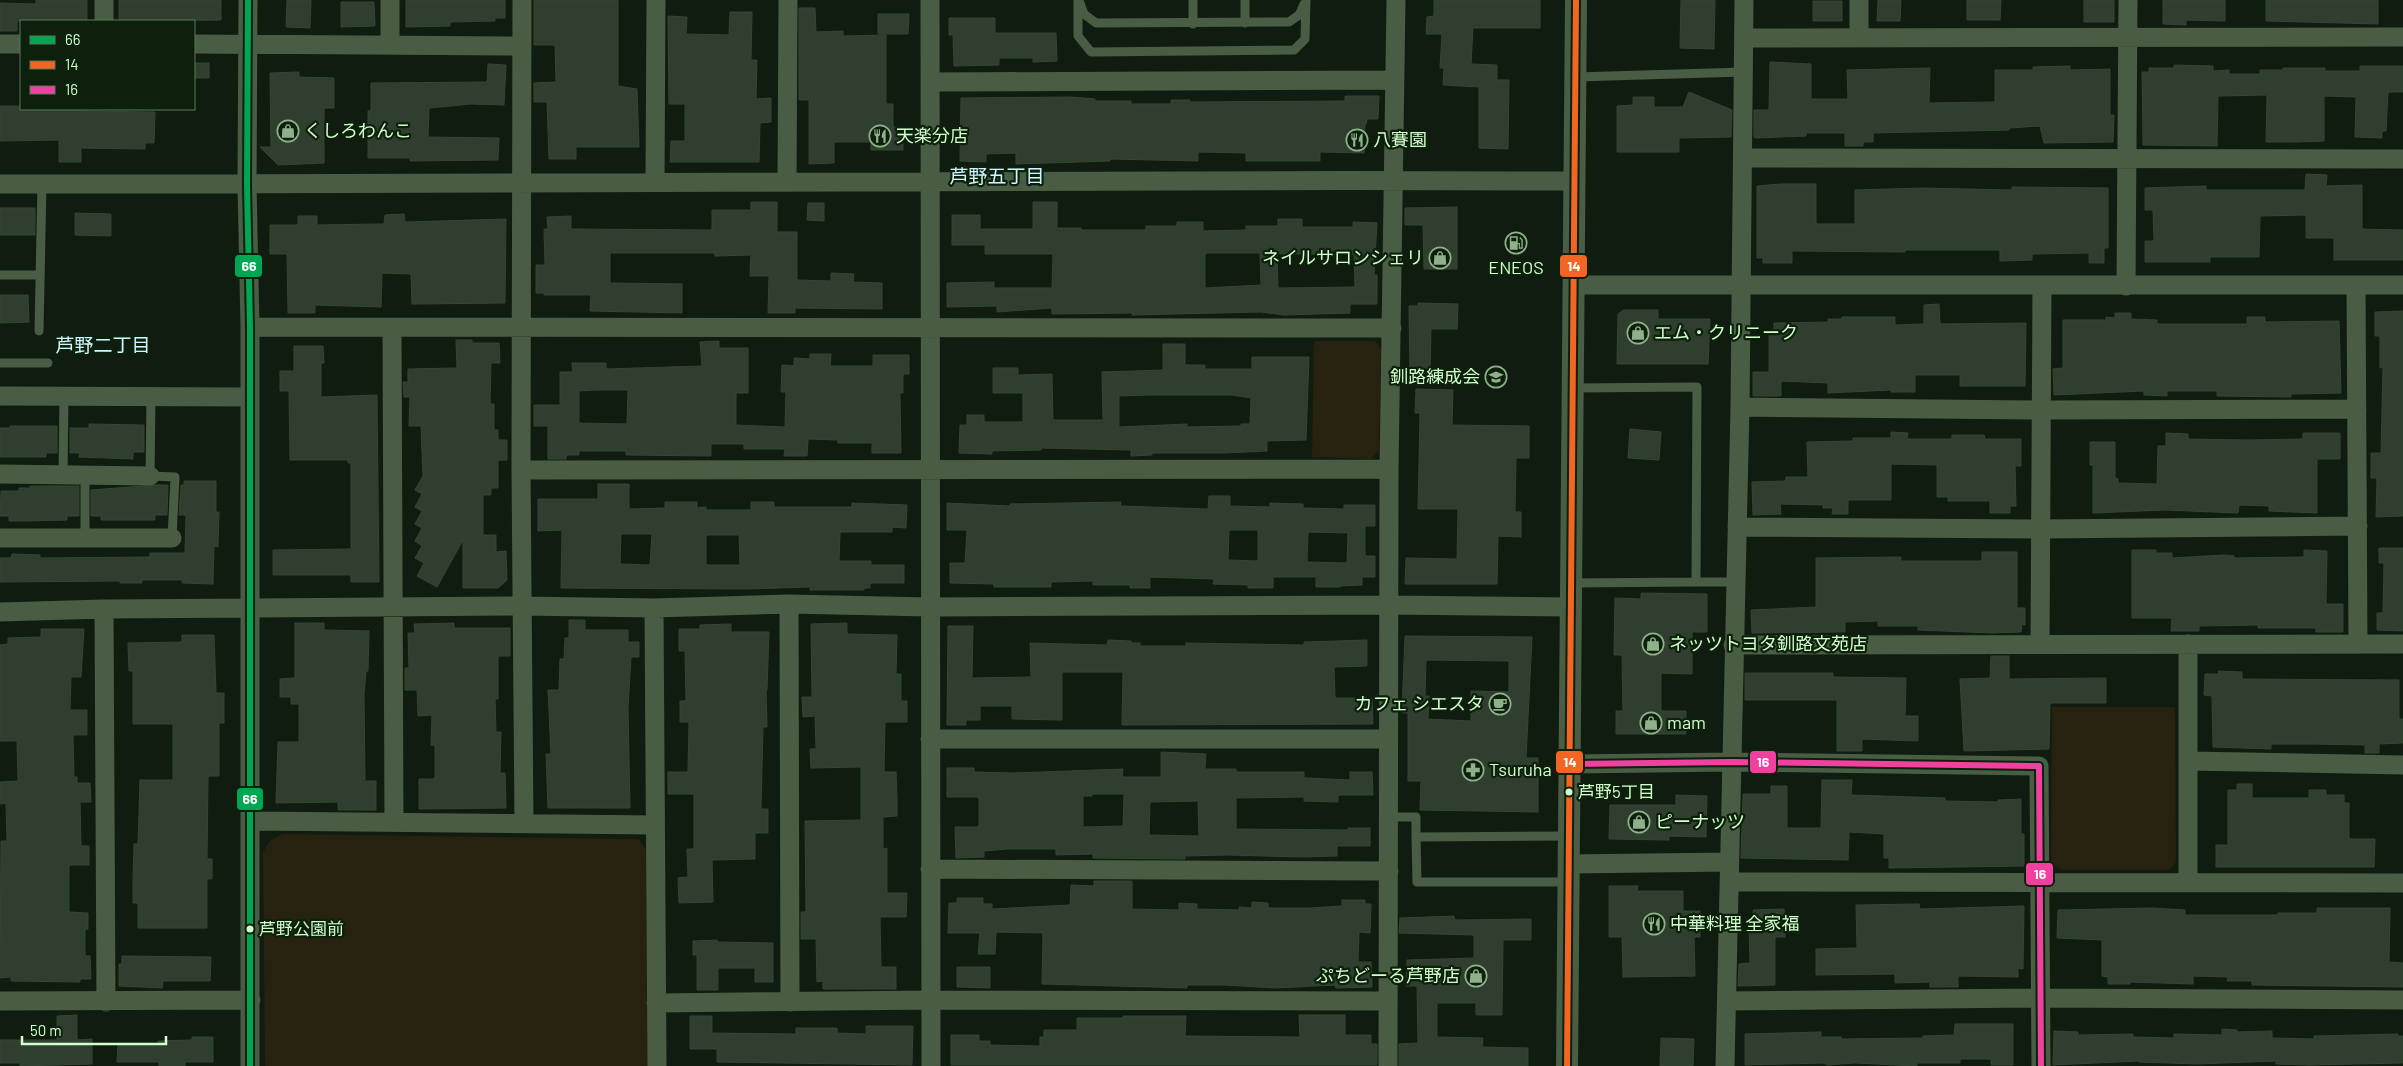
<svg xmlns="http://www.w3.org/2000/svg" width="2403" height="1066" font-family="Barlow,'Noto Sans JP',sans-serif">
<rect width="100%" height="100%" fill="#111c10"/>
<path fill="#27220f" d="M1314,341h61l6,8 -2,101 -8,9 -59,-2z
M2052,707h123l1,155 -7,8h-106l-12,-6z
M283,834l356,5 7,11 2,216h-383l-2,-214 8,-12z"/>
<path fill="#2f3e2e" stroke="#334732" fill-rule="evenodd" d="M36,0h51v21h-70v10h-17v-28l36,1z
M119,0h102v20l-102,1z
M287,0h24l-1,28 -24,-1z
M406,0h99v18h-10v3l-45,1v4l-44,1z
M534,0h84v86l19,3 2,58h-63v12h-27l-2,-57h-13v-19l22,-1 -1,-37h-21z
M1434,0h106v28h-67l-2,36 26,1v15h12l-1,69 -29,-1v-61l-36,-2 1,-17h-4l2,-34h-16l1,-17 7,-1z
M1681,0h34l-1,49 -34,-1z
M1878,0h23l-1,21h-23z
M1967,0h34l-1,20h-33z
M2084,0h30v22h-30z
M2163,0h62v21l-39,-1v5l-23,-1z
M2266,0h112v24l-112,-3z
M1813,1h29v20h-29z
M341,2h33l1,24 -34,1z
M799,8h16l1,24 27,-1v5l43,-1v69h7v23h10v23h-32v-8h-37v21l-25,1v-64h-10z
M730,12h22l-1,48h6l-1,39 15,-1v24l-11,1 -1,39h-89l1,-21h14v-37h-16l-1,-88 19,1 -1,17 43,1z
M878,14h31l-1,20h-30z
M949,18h46v15h61l1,28 -24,1v-4h-34v7l-45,1 -1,-31h-4z
M1770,62l41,2v35h37l-1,-29 83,-2 -1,35 66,-1v-32h38v-3l37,-1v4l40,-1v46h4l-1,27 -69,1 -4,-17 -31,2v2l-136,3v9h-10v4h-18v-13h-39v3l-50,2 -2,-1v-27h15z
M194,63h15v15h-15z
M488,64l18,1 -2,40 -33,-1 -42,4 -1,29 71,1 -1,22 -88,1v-3h-42v-47h3v-28l116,-1z
M2174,65l39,1v5l16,-1v4h31v-4h23v-2h42v3h35v-5h43v26h-15l-2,39h-4v7l-27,-1 1,-40 -32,-1v45l-28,1h-30l1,-47 -49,1 -1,50 -74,-1 -1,-73h7v-4h25z
M299,72v5l35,1v30h-10v55l-46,2 -18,-18h11l-1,-74z
M1689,92l43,18 -1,27 -52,1v14h-62v-46l16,-1v-8h21v10h29z
M1345,96h34l-1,23h-11l-1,5h-1l-1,29 -44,-1v9h-74v-8l-48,-1v9l-88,-2v2l-94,3v-11l-30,1v8l-26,-1 1,-63 109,-1 25,2v2h36v3h40v-4h19v2l155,-1z
M0,106h21v3h60v2l74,1 -1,31h-9v6l-64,-1v14h-22v-22l-59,1z
M2306,174l21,1 -1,11 36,-1v44l41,1v30h-69v-22h-28v-23l-46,1 -1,41h-49v5h-65v-21h9l-1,-31h-8v-22l61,-2v4h99z
M1781,184h35v40h39v-34l67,-2 90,2v-3l96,1v60h-4v15h-15v-10l-57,1v6l-32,1v-11h-95v2l-113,-1v12h-29v-5h-6v-72z
M751,202h26v30h20v48l34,1v-8l23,1 -1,8 29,1v26l-87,-1v5h-27l1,-37h-19l1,-21 -36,1v-3h-105v30l72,1v29l-92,-2 1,-16h-47v-2h-8v-28h9l-1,-36h4l-1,-12 24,-1v13l141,1v-20h39z
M1033,202h24v26h24v2h65v-4h31v-4h26v9l43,-1v-4h32v-7h24v8h51v-5l24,1 -3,52h3v29h-27v9l-66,2 -23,-3 -129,3v-2l-80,1v-6l-55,4v-6l-50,1v-24l47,-1v6h58l1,-34h-68v-9h-33v-30h28v14h53zM1205,253h55l1,32 -56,3zM1277,254h77l1,33 -77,1z
M808,203h16v18l-17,-1z
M1457,207v62h-33l-1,-44h-18v-17z
M0,208h35v27h-35z
M75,213l36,1v22l-36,-1z
M404,214l1,8 101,-3 -1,84 -93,1 -1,-30 -29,-1 -1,34 -66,-2v8h-27l-1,-59h-17v-29h28v-9h19v9l63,-1h4l1,-9z
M0,295h28l1,27 -29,1z
M1418,303l40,1 -1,25h-26l-1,43h-20l-1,-66h9z
M1939,304l1,20 86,-1 -1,63h-65v-11h-45v17h-24v-2l-63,3v-10l-47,-2v15h-28v-24h16v-42l5,-1v-6l54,-1v-3h14v-2h53v8l29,-1v-19z
M1623,310h35v9h52l-2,45h-91l1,-50z
M2403,311v205l-27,1 1,-39h-6v-25h10l2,-86 -3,1v-32h-5v-24z
M2115,313h16v6l26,1v4h90v-7h18v5l74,-1 2,72 -50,1v3l-74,-1v-5h-50v5l-23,-1v-4l-90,4 -1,-26 10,-1v-48h43v-3l9,1z
M456,340h16v3h27l1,20h-9l-1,41h4v26h4v10h9v20h-9v28h-7v7h-8v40h13v17l10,-1 1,29 -9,8h-35v-48l-26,47 -20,-11 7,-13 -9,-5 7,-12 -7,-5 7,-13 -7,-4 7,-13 -7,-4 7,-13 -7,-4 8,-14 -2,-50h-12l1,-29h-6l-1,-15h5v-13l49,-1z
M719,341v7h29v45h-12v32l49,2 1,-35h-5l1,-27 12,1v-8l16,1v-5h21l-1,12h43v-11h36v19h-6v19h-3l1,60h-29v-10h-34v-3l-30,-1 -1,17h-23l1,-7h-41v-5h-33v12l-85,-1v-4h-47v4h-13v4h-18v-33h-14v-21h26v-33h13l-1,-9h34v6l96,-3 -2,-24zM594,390h34l-1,34 -48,-1v-32z
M1163,344h22v21h20v4h47v-12h57l-3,83 -39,1v10l-44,2h-71v2l-21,1v-6l-90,-2v2l-49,1v3l-33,-1 1,-28h7v-10h17v7h39v-29h-30v-25h25v7l34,-1 1,46h50l-1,-48 61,-2zM1149,395h83l19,3 -1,26h-9v2l-54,1v-3l-68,3v-31z
M294,346h29l1,17h-3v34l56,-2 2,187h-28v-7h-78v-25l78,-1v-86h-3v-3h-58l-1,-69h-9v-20h14z
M1416,389l37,1 -1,35 77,1v32h-13l-1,54h6v25l-23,-1 -1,48h-92l1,-26 51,1 1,-50h-40l2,-96h-5z
M89,424l55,1v27h-11v7l-54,-2 1,-4h-10v-25h19z
M10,426h47v27h-11v4h-46v-29h10z
M1630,429l31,3 -2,28 -31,-2z
M1891,432l17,1 -1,6h45v-4h32l1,4h36v27h-6l1,40h-6v7h-20v-12h-42v-4h-11v-32l-46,-1v36h-43v14h-16l1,-6h-10v-3l-43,-1 1,10 -28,1 -1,-33 34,-1v-4h22l-1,-35 46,-1v-3h38z
M2166,433l22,1v5l59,1 56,-1v-6h37v26h-23v54l-48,-2v-5l-30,-1 -1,8 -73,-3 -72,3v-48h-3v-23h25v36l3,1v4l39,1 1,-38h8z
M184,481h32v31h3l-1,35 -4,-1 -1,38 -31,-1v-3h-40v3h-22v-2l-120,1v-24h11l1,-4 28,1v3l110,-1v-4h35l1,-38h-7l2,-30h3z
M598,484h31v25l36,-1v-6h32v6l9,-1v3h45v-8h23v5h78v-4l55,2 -1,23 -14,-1v5h-52l-1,29h32v4h33v18h-34v5h-6v2h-54v-3l-63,2 -186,-1 1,-58 -24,1v-32h60zM621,534h31l-2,31 -30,-1zM706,535h33l1,30h-34z
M156,485h12l-1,30h-12v5h-54v-4h-10v-26z
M30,486h49v30h-12v4l-38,1h-20v-5h-9l1,-25h18v-3h11z
M1209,496h21v10l40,1v-4l33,1v4l41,1v-4h31v21h-10v30h10v21h-13v8l-22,1v1h-24v-10h-43v11h-25v-3l-35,-1 1,-5 -64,-2v11h-20v-3h-37v-4l-42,1v5h-57v-3l-44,-1v-20h15l2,-33h-20v-27l63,3v-2l111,-2 -1,4 88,3zM1229,530h29v31l-30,-1zM1308,532l40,1 -1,30 -40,-1z
M2379,548h24v83l-26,-1v-17h6l1,-50h-5z
M2132,550h24v3h16v5l52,-3 10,1v2l70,-1v-7l23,1 -1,53h17v28h-27v-4h-58v-3l-59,1v5h-28l1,-13h-40z
M1982,552h35v56h8v17l-3,-1 -1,8 -29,1 -74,-3v-4h-40v-5l-33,1v10l-93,1 -1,-23 65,-3v-49l85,-1v4h81z
M1641,593l66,1v38h-15v42l-31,-1v38h25v23h-70v-23h7l-1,-56h-8l1,-57 26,1z
M569,620h16v10h43v12h11v15h-8l-3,50 2,101h-82l-2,-54h5l-3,-64h11l1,-31h4l1,-21h4z
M295,623h29v7l45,1 -1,40h-2l-2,23 1,87h11v29h-38v-8l-62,1 2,-61h21v-38h-8v-7h-11v-18l15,-1z
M454,623v5h56v28h-12v43h-3l1,33h5l-1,41h5l1,35 -87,1v-30h16v-34h-4l1,-30 -14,1 -1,-26h-12v-22h4l-1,-35h7l-1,-9z
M847,623v11l50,1 -1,39h5v27h6v21h-22l-1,50h12l1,26v18l-14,1v32l4,-1v45h20l-1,24h-26l1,50h15v22h-73v-8l-6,1 -1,-43h-15v-27h5l-1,-91 56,-1v-53l-50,1 -1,-19h6l-1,-33 -12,1 -1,-20h10l-1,-73z
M731,624v8h38l-2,58h-1l1,37h-4l-2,82h7v24h-13v26l-43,1 1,42 -34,1 -1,-25 10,-1 -1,-28h7v-55h-26v-22h20l1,-50h-9v-21h6l-1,-50h-6v-22h21v-4z
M948,626h25l-1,52 59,-1 -1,-34 77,2 1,-5 23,1v2h9v3h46v-3l118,2v-3l63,-2v26l-33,1 1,31h37l1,26 -251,1 1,-53h-61v48l-50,-1v-13h-32v14h-14v5h-19z
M41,629h43l-3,48h-10l-1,33h17v25h-14l1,42h3v6h13l1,19h-11l1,44h8v19h-20v47l19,1v16h-3v27h5l1,23h-11v3l-69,-1v-4l-11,1 1,-137h6l-1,-38 -6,1v-22l18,-1 -1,-40h-17v-96l8,-1v-6l33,-1z
M182,635h32l2,58h8v30h-5v53h-11l-1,83h5v20h-5v49h-69v-25h-5v-23l1,-36h4l2,-64h33v-56h-40v-53h-4l-1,-28 54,-1z
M1405,636l127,1 -6,121h12v54l-118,-2 1,-29h-13v-68h-6zM1426,660l83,1v31l-38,-1v30l-43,-2 1,-23h-4z
M1991,656h18v23l97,-1v25h-56l-1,46 -85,2 -4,-72 30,-1z
M2218,671l24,1v7l157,1v39h4v24l-24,1v9h-14v-8l-51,-1h-43v5l-58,-2 -1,-51 -8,-1 1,-21h14z
M1745,673h88v4l73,1 -1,38h13v25l-56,-2v12h-25v-51h-92z
M1161,752l45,2 -1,15h31v3h68v6h3l43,2v-8h22l1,23h-35v7l-34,-1v-4l-68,1v31l112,1v-2h22v18h-33v10l-36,1 -73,-2 -43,1v3l-92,-1v-4l-37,1v-6h-49l-23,2v6l-28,1 -1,-31h24v-30h-32v-29h27v4l39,1 110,-4 -1,8h39zM1092,794h32l-1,32 -40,1v-31h9zM1198,801l1,35 -50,-1 1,-33z
M1822,780h30l-1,15 94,3v3l53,1v-2l23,-1v35h3v32l-135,2v-10h-5v-24l-35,-2 -1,28 -107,-2 2,-64h28v-8h16v42h34z
M2237,784h15v14h57v-8h17v5h18v8h5v36h26l-1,28h-158v-22h12v-55h9z
M1676,795l31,1 -1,41 -37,-1v4l-60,-1 1,-34h66z
M1094,881h38v28l47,1v-7l18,1v5l42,1v-3l13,1v-6l16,1v5h42l32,-2v-6h23v4h6l-1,29 -11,-1 -1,30h13l1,25 -36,1 -1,-3 -60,3 -51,-3h-37v3l-145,-4 1,-51 -47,-1 -1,22h-17l2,-21h-32l1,-30h8v-5h26v6h9v5l78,-4 1,-20 23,1z
M1609,886h29l-1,5h46v20h17v26h-6l1,39 -72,1 -1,-40h-13z
M1919,904l1,5 104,-3 -1,63 -5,-1v9l-60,-1v11h-28v-5l-35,1v-9l-79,1v-26l41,-1 -1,-43z
M2152,908l33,2v5h93v-2h39v-5h73l-1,54 14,1v24l-151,-2v-4h-25l1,-4 -35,-1v8l-63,-2v2h-22v-7l-6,-1v-36l-45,-2 1,-28z
M1784,909l1,28h-10v48l-37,1 1,-22 11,-1 -1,-39 5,-1 -1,-13z
M1454,916l1,4 76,-1v21h-28l-1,75h-26v-12h-39v34l46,1 -1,9 46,1v18h-129v-22l19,-1 -1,-57h-11l1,-26 67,-2v-23l-75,-2 1,-15z
M717,940l1,2 55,1v39h-18v-14h-37v22h-21v-35h-4v-14z
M122,956l89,1 -1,24h-47l-1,7 -43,-2v-22h3z
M957,967h33v21l-33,-1z
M77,1015v25l15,-1v25l-72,2v-3h-20v-23h57v-24z
M1299,1015h46v20h26v9h6v21h-426v-30h28v6h11v4l50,1v-9h4v-7h33v-12h46v-2h63l-1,20 115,1z
M690,1016h22v17l84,1v-6h41v5l29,1v-8h47l-1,39 -195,-3v-13h-27z
M1955,1024h58v41h-22v-6h-31v4h-43v3l-62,-3 -29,2v-2l-81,2v-31l76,-2v5h20v2l82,-1v-2l31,-1z
M2222,1029l15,1v2l35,-1v7l42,1v-3l84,-2v2h5v27l-94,2 -33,-1v-3l-79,3 -58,-2v-1l-86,4 1,-34 24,1v3l55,-1v3l41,1v-4l48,1z
M192,1037h21v25h-28v4h-26v-4h-42l1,-18h40v-3l34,-1z
M1661,1038l33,1 -1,27h-33z"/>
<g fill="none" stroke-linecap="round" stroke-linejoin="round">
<path stroke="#495d45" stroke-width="9" d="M1078,0v36l13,16 203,-2 11,-11 1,-39
M1080,3l4,11 12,9 193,-1 10,-7 5,-11
M1245,23v-23
M1193,24v-24
M1576,77l168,-5
M0,275h40
M39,331l3,-147
M0,363h48
M151,397l-1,79 25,1 -3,61
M63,474l1,-78
M85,475v63
M1696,582h40
M1571,583l125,-1 1,-195 -125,1
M1389,817h27v20l153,-1
M1416,837l1,45h151"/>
<path stroke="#495d45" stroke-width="19" d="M104,0v21
M248,0l-1,185 3,142v739
M522,0l-1,470 3,353
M930,0l1,1066
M1744,38l659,-1
M1859,38v-38
M0,44h21
M194,44l328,2
M390,44v-44
M931,82l464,-2
M1744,158l659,1
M655,181l1,-181
M787,182l1,-182
M0,184c525,1 1050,-5 1575,-3
M1573,285h830
M2356,285l2,359
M2126,286l2,-286
M250,327l1142,1
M392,327l2,494
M0,396l249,1
M1740,407l301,3 316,-1
M521,470l868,-1
M0,474l150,2
M1737,527l304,2 317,-3
M0,538h172
M789,604l1,398
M654,608l3,458
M104,609l2,393
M0,612l104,-3 419,-3 131,2 135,-4 140,3 461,-2 181,2
M2040,644l2,-357
M1733,645l670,-1
M930,739h458
M2188,761l215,4
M1571,764l161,-2 307,4 2,300
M251,821l404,4
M1568,864l161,-2
M930,869l459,2
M1729,882l674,1
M2188,882v-238
M0,1001l251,-1
M1728,1001l312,-3 363,2
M656,1003l275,-3 455,1
M1388,1066l1,-597 7,-469
M1725,1066l15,-659 4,-407"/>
<path stroke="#495d45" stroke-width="22" d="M1567,1066l9,-1066"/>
<g stroke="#0d200c" stroke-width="10">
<path id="bus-1" d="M248,0l-1,185 3,142v739"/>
</g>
<g stroke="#0d200c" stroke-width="10">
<path id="bus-2" d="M1567,1066l9,-1066"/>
</g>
<g stroke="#0d200c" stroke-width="10">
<path id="bus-3" d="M1571,764l161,-2 307,4 2,300"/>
</g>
<use href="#bus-1" stroke="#00a651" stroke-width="6"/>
<use href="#bus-2" stroke="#f26522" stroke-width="6"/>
<use href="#bus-3" stroke="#f240a1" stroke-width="6"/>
</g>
<defs>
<g id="shop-ring" transform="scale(1.125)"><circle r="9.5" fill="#0d200c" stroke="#8eb08a" stroke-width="1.5"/><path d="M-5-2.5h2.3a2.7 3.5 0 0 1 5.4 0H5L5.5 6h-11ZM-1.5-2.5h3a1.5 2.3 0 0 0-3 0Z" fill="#8eb08a"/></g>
<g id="restaurant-ring" transform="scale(1.125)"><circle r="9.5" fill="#0d200c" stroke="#8eb08a" stroke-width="1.5"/><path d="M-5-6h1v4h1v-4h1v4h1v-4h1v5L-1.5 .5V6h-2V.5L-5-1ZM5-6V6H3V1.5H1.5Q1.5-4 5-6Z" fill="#8eb08a"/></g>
<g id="fuel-ring" transform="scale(1.125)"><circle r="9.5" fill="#0d200c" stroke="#8eb08a" stroke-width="1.5"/><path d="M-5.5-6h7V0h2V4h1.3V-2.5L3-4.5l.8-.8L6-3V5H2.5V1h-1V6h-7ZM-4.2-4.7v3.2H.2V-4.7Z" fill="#8eb08a"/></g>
<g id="school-ring" transform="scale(1.125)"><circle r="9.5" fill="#0d200c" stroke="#8eb08a" stroke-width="1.5"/><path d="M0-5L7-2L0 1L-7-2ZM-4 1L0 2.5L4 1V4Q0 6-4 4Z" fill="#8eb08a"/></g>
<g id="cafe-ring" transform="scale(1.125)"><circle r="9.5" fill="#0d200c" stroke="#8eb08a" stroke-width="1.5"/><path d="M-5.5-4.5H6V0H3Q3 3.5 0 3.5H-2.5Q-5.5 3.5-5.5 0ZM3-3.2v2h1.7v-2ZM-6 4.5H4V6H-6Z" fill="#8eb08a"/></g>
<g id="pharmacy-ring" transform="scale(1.125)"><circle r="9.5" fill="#0d200c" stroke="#8eb08a" stroke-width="1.5"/><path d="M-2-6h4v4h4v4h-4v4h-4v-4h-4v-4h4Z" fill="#8eb08a"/></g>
</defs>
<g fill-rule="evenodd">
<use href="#shop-ring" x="288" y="131"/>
<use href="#restaurant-ring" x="880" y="136"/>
<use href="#restaurant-ring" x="1357" y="140"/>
<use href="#fuel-ring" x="1516" y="243"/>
<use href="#shop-ring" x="1440" y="258"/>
<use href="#shop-ring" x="1638" y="333"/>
<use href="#school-ring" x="1496" y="377"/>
<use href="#shop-ring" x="1653" y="644"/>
<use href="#cafe-ring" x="1500" y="704"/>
<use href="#shop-ring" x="1651" y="723"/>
<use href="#pharmacy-ring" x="1473" y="770"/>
<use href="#shop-ring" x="1639" y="822"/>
<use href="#restaurant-ring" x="1654" y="924"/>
<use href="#shop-ring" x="1476" y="976"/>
</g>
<g fill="#d1ffcb" stroke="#0d200c" stroke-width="2">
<circle cx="1569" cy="792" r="4.5"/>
<circle cx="250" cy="929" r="4.5"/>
</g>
<g text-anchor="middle" stroke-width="4.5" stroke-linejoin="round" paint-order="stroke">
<g font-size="17" fill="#d1ffcb" stroke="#0d200c" text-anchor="start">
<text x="1578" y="798">芦野5丁目</text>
<text x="259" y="935">芦野公園前</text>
</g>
<g font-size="18" fill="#d1ffcb" stroke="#0d200c" text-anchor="start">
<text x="304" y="137">くしろわんこ</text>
<text x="896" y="142">天楽分店</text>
<text x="1373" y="146">八賽園</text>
<text x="1424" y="264" text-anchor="end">ネイルサロンシェリ</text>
<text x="1516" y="274" text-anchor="middle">ENEOS</text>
<text x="1654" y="339">エム・クリニーク</text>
<text x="1480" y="383" text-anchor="end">釧路練成会</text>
<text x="1669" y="650">ネッツトヨタ釧路文苑店</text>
<text x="1484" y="710" text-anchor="end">カフェ シエスタ</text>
<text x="1667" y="729">mam</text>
<text x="1489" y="776">Tsuruha</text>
<text x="1655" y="828">ピーナッツ</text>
<text x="1670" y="930">中華料理 全家福</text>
<text x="1460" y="982" text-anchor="end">ぷちどーる芦野店</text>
</g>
<g font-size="19" fill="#cdf8ff" stroke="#0d200c">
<text x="997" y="183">芦野五丁目</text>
<text x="103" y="352">芦野二丁目</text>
</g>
</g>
<g stroke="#0d200c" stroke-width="2">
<rect x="234" y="254" width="29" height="24" rx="5" fill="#00a651"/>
<rect x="1559" y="254" width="29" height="24" rx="5" fill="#f26522"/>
<rect x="1555" y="750" width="29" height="24" rx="5" fill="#f26522"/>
<rect x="1749" y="750" width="28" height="24" rx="5" fill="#f240a1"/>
<rect x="236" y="787" width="28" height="24" rx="5" fill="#00a651"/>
<rect x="2025" y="862" width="29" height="24" rx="5" fill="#f240a1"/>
</g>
<g font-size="14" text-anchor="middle" font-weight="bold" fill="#fff">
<text x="249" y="271">66</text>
<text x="1574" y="271">14</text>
<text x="1570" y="767">14</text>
<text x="1763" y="767">16</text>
<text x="250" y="804">66</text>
<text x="2040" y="879">16</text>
</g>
<rect x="20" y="20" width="175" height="90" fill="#0d200c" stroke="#5b7958"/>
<rect x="30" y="36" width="25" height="8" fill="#00a651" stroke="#5b7958"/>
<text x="65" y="45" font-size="15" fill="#d1ffcb">66</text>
<rect x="30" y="61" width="25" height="8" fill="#f26522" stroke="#5b7958"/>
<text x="65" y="70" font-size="15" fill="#d1ffcb">14</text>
<rect x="30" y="86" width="25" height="8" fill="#f240a1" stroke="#5b7958"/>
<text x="65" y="95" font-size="15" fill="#d1ffcb">16</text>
<path d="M22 1036v8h144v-8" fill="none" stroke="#d1ffcb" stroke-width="2.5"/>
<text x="30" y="1036" font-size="15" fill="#d1ffcb" stroke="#0d200c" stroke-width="4" paint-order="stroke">50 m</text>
</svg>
